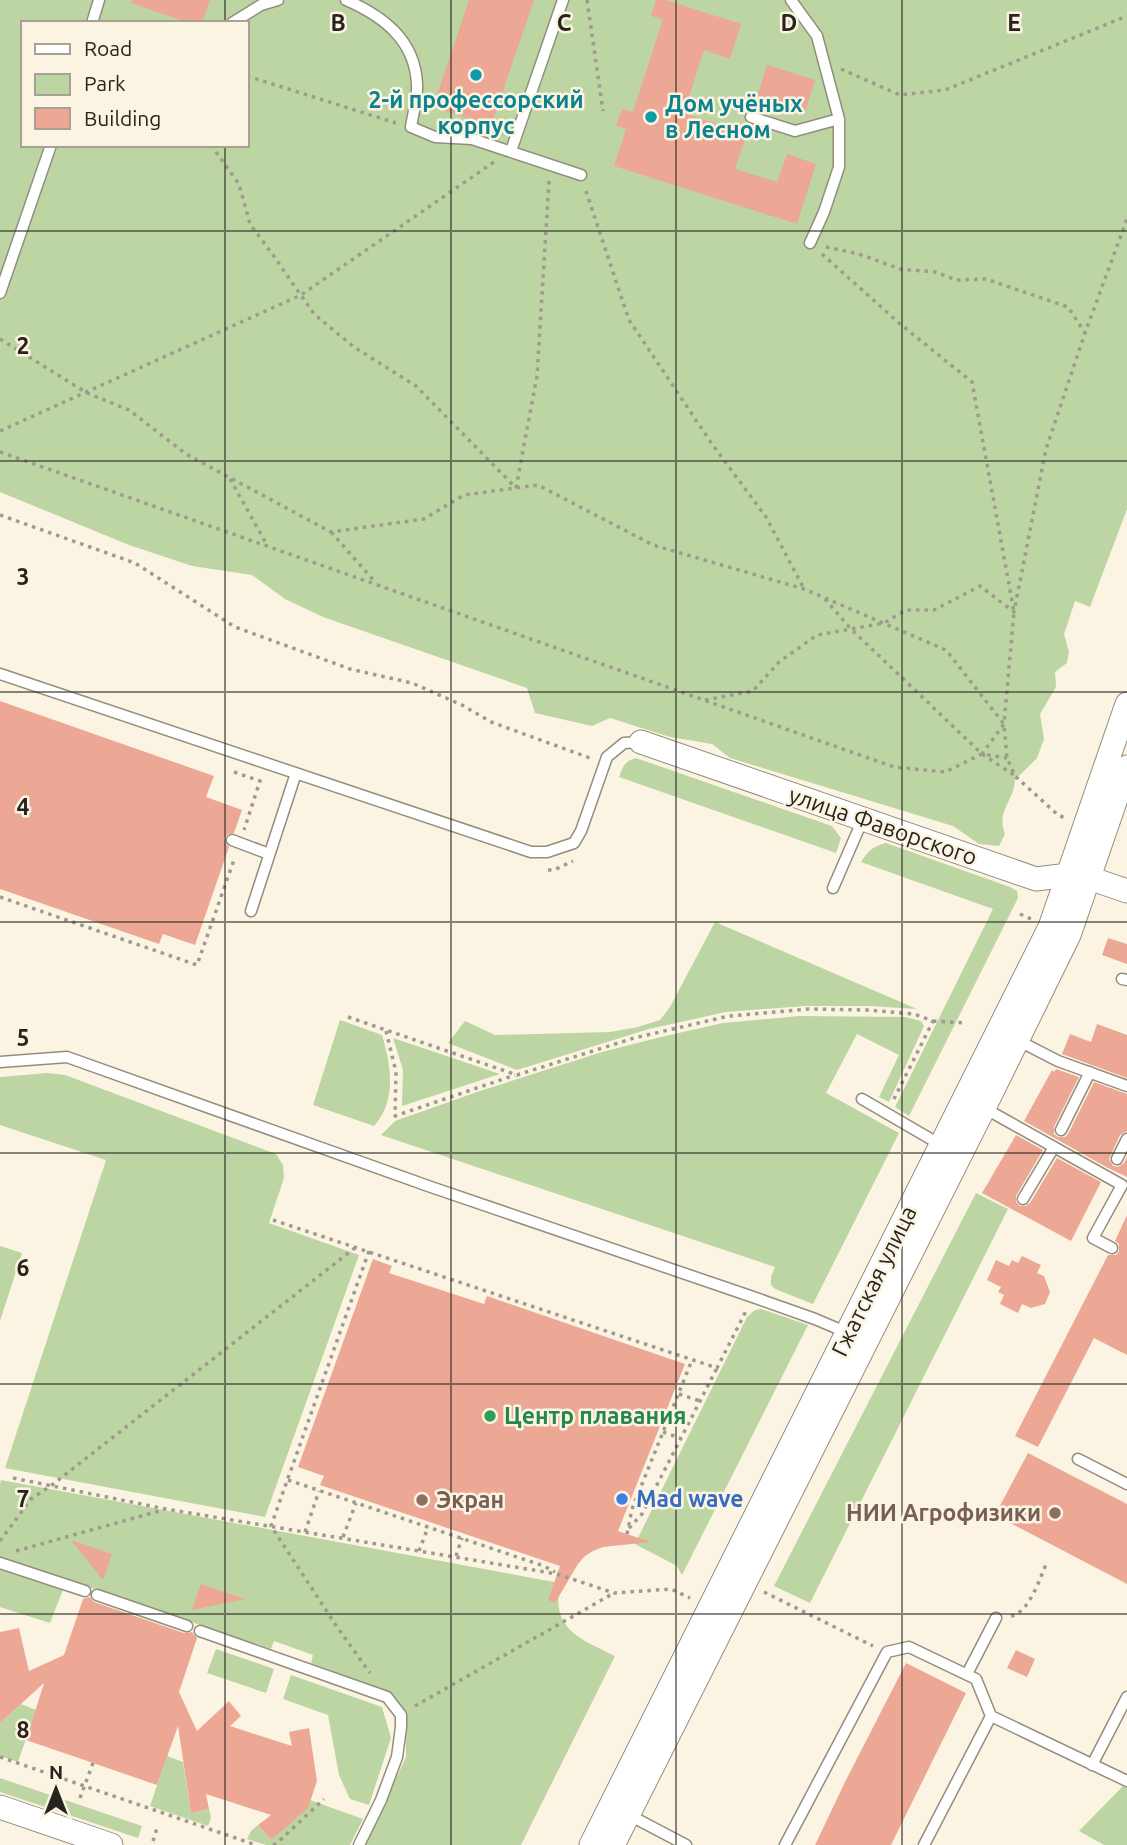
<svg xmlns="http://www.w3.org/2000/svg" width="1127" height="1845" font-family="Ubuntu,sans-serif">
<rect width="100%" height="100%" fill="#fcf4e3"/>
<path fill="#bcd5a2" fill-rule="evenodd" d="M0,0h1127v509l-37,98 -15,-6 -11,33 5,18 -2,11 -12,9 1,15 -16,27 4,25 -7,19 -22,22c-1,21 -19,31 -10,54l-6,12 -20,-2 -26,-18 -223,-68 -18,-14 -42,-7 -60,-19 -18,8 -57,-13 -8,-25 -204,-71 -38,-18 -33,-24 -60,-9 -63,-21 -129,-53zM23,23h224v122h-224z
M636,758l196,68 9,12 -5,15 -217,-76c4,-11 6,-16 17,-19z
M886,843l124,44 7,4 1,7 -109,218 -14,-9 98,-198 -132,-47c7,-11 12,-16 25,-19z
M715,922l202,87 -48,-3h-64l-79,6 -77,17 -132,41 -69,-27 17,-22 30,14 115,-3 28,-5 22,-7 10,-13z
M799,1016l106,1 16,4 3,5 -35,76 -10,-5 20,-42 -42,-21 -31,59 73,40 -86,171 -38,-15 -4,-4v-8l4,-10 -394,-132 14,-14 85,-30 122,-39 59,-15 62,-14z
M340,1020l42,15c9,30 15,66 -8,91l-61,-21z
M393,1038l107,36 -98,32 1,-36z
M48,1073l17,2 211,79 7,11 1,13 -15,45 90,32 -94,262 -260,-49 101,-308 -106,-35v-48z
M976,1193l32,16 -198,394 -36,-17z
M0,1246l22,7 -22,68z
M761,1309l47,16 -126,250 -5,-9 -42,-22 112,-227 8,-7z
M1,1480l559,103c-9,47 19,55 55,73l-94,189h-156l41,-88v-33l-3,-13 -13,-18 -79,-30 2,-8 -39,-14 -3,8 -271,-92v-73z
M0,1568l63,22 -13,33 -50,-16z
M216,1649l58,20 -8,24 -59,-20z
M291,1675l91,32 9,31 -22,67 -19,-6 -11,-24 -11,-60 -45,-16z
M21,1704l15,6 -18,52 -18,-6v-33z
M167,1756l16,6 8,51 18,-4 2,9 -3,8 -58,-20z
M0,1778l142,48 -4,12 -138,-46z
M1127,1782v63h-23l-25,-14z
M310,1800l53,19 -13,26h-84l-19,-6 4,-8 7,-6 13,15z"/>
<path fill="#eda895" d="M132,0h78l-8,23h-13l-58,-20z
M469,0h65l-43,126 -58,-19z
M656,0h10l75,24 -11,35 -26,-9 -20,63 63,21 -12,35 42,13 10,-28 29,10 -19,60 -183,-58 12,-37 -10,-3 6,-17 11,3 30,-93 -12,-3z
M767,65l48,15 -11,35 -48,-15z
M0,701l214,75 -8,21 36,13 -8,23 -6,1 -4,4 2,6 3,3 -34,98 -32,-11 -4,10 -159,-55z
M1108,938l19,6v20l-25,-9z
M1097,1024l30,11v43l-65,-24 8,-20 21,8z
M1056,1069l23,8 -25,50v7l4,3h7l3,-3 26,-52 33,12v37l-7,4 -11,24 4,7 5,1 6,-4 3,-6v20l-19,-9 -84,-47 28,-51 2,2z
M1016,1135l27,15 -27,46v6l4,4h6l4,-3 27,-45 44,24 -30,59 -89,-48z
M1127,1215v140l-33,-17 -56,109 -23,-11 93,-181h8l3,-4v-7l-4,-3z
M1022,1256l19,9 -4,8 7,3 6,16 -5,12 -14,4 -9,-4 -4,9 -18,-9 4,-9 -6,-3 3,-5 -14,-7 9,-20 13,6 3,-6 6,3z
M373,1259l19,7 -3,7 95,31 3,-8 198,68 -67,167 33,11 -48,5 -10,4 -8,5 -7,8 -23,39 -7,-3 12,-34 -240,-81 4,-9 -26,-9z
M1028,1453l99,51v80l-132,-69z
M71,1540l41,14 -9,26z
M201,1584l44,15 -53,11z
M90,1597l4,5 90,31 8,-1 5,6 -18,54 18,39 32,-30 12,15 -11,10 62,20 -3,-14 20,-4 8,53 -9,27 -37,32 -13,-15 13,-10 -65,-21 3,15 -18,4 -13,-87 -21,59 -131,-45 18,-57 -44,40v-91l19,-4 10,43 35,-16 19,-56z
M1016,1650l19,9 -8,18 -20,-9z
M906,1663l60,30 -75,152h-76l30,-63z"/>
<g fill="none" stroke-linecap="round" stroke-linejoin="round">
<g stroke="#938d7d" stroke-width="13">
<path id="service" d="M346,0c37,16 69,40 71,84 1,13 -4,30 -6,43l24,10 37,2 109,36
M791,0l26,36 22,83v48l-15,45 -14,31
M92,23l7,-23
M232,23l29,-18 17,-5
M751,117l44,14 44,-12
M511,151l52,-151
M0,293l51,-148
M0,674l531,178h16l27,-9 7,-12 26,-74 17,-14 17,-1
M232,840l37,14
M833,888l30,-69
M251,911l45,-138
M1122,979l5,1
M1017,1040l41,21 69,25
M0,1062l67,-5 364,130 322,110 62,22 33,14
M862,1099l79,46
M984,1108l138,77 -29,53 19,10
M1061,1130l29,-58
M1117,1159l10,-20
M1023,1199l31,-52
M1078,1459l49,25
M0,1563l85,28
M97,1595l90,31
M200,1631l187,66 14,18v12l-4,30 -16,43 -22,45
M967,1674l29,-56
M991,1716l136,65
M1092,1765l35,-68
M629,1815l57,30
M785,1845l102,-193 22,-5 67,32 15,37 -67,129"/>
</g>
<g stroke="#938d7d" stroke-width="25">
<path id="minor" d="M641,742l395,137 33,-4 20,3 38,13
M0,1807l111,38
M591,1845l459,-918 77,-223
M613,1845l371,-737 85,-173 58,-168"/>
</g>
<path stroke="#a09a8e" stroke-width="3.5" stroke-dasharray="3.5 5" stroke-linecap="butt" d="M587,0l16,111
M841,69l59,26 45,-5 182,-74
M247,76l149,47
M211,145l28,39 11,40 23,31 41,59 40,33 62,39 100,102
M586,191l43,129 83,124 54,73 38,72
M826,247l33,7 41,15 35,3 22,8 29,-1 82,28 17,26
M822,254l77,69 73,59 42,230 -10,112 -22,30
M0,339l87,54 42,17 57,44 145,78 93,-13 40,-24 74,-10 115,60 151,44 142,61 58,74 3,34 8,18 43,39 7,3
M0,431l301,-136 193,-133
M0,452l894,315 51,5 37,-18 25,4
M230,479l37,66
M516,488l21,-112 12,-195
M0,515l135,48 100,64 115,42 62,14 50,22 29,17 99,36
M331,532l45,51
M825,599l26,30 131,125 32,21
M705,700l48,-9 26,-29 38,-27 67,-12 22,-13h28l46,-24 34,26 32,-163 39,-116 42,-114
M234,772l26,9 -16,49
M548,870h6l19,-9
M0,897l197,68 38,-108
M1020,914l11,5
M348,1017l169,58 117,-37 95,-22 79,-7 59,1 47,4 19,7 -39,78
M933,1021l32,2
M386,1031l10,41 -1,44 120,-41
M273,1220l444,148 29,-57
M369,1251l-98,275 66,101 33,46
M679,1394l21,7
M663,1432l17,6
M13,1478l153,31 391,65 57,19 57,-4 19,9
M288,1480l256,86 11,6
M629,1528l13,-14 75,-146
M305,1532l14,-41
M627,1534l5,-25 60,-149
M343,1537l13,-34
M0,1541l31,-42 21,-14 304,-238
M16,1551l147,-41
M419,1551l9,-24
M456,1556l6,-18
M764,1592l109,54
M1011,1616c18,-3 29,-38 36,-54
M415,1706l199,-113
M0,1757l256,88
M80,1798l13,-35
M153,1841l5,-16
M273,1845l4,-2 47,-44"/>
<use href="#service" stroke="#fff" stroke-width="10"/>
<use href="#minor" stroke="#fff" stroke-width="23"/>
</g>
<path fill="none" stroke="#27241e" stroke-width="2" stroke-opacity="0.55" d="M225,0v23M451,0v1845M676,0v1845M902,0v1845M225,145v1700M0,231h1127M0,461h1127M0,692h1127M0,922h1127M0,1153h1127M0,1384h1127M0,1614h1127"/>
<g fill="#0f9aa8" stroke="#fcf4e3" stroke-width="2.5">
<circle cx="476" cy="75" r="7"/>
<circle cx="651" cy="117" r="7"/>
</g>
<circle fill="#2e9e5b" stroke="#fcf4e3" stroke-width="2.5" cx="490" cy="1416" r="7"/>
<circle fill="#3f7fe0" stroke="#fcf4e3" stroke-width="2.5" cx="622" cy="1499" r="7"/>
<g fill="#8d6e63" stroke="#fcf4e3" stroke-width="2.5">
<circle cx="422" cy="1500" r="7"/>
<circle cx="1055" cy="1513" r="7"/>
</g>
<g text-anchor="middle" stroke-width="5" stroke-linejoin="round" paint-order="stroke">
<g font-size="23" font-weight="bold" fill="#0d838f" stroke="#fcf4e3">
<text x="476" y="108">2-й профессорский<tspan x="476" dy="26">корпус</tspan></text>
<text x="665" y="112" text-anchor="start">Дом учёных<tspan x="665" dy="26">в Лесном</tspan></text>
</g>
<g font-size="23" fill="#27241e" stroke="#fcf4e3">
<text transform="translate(883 826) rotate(19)" y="8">улица Фаворского</text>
<text transform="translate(874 1281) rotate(-64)" y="8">Гжатская улица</text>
</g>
<g font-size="23" font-weight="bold" fill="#27864d" stroke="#fcf4e3" text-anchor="start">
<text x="504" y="1424">Центр плавания</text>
</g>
<g font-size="23" font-weight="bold" fill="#366cbe" stroke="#fcf4e3" text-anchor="start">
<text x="636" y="1507">Mad wave</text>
</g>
<g font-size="23" font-weight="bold" fill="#785e54" stroke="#fcf4e3" text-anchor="start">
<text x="436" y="1508">Экран</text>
<text x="1041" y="1521" text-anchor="end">НИИ Агрофизики</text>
</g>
</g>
<g font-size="23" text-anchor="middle" font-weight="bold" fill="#27241e" stroke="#fcf4e3" stroke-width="5" stroke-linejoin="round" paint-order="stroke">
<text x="338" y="31">B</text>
<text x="564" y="31">C</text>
<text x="789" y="31">D</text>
<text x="1014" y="31">E</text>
<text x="23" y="354">2</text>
<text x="23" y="585">3</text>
<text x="23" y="815">4</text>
<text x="23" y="1046">5</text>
<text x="23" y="1276">6</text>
<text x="23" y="1507">7</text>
<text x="23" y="1738">8</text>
</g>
<rect x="21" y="21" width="228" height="126" fill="#fcf4e3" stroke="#a7a194" stroke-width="2"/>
<rect x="35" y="44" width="35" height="10" fill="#ffffff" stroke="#a7a194" stroke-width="2"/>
<text x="84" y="56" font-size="21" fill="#27241e">Road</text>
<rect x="35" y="74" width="35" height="21" fill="#bcd5a2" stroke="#a7a194" stroke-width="2"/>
<text x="84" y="91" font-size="21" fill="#27241e">Park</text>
<rect x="35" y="108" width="35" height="21" fill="#eda895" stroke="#a7a194" stroke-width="2"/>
<text x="84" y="126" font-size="21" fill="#27241e">Building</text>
<g transform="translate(56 1789)" stroke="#fcf4e3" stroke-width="5" paint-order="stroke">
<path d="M0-5L12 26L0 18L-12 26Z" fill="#27241e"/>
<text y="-10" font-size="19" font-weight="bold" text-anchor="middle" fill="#27241e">N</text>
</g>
</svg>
